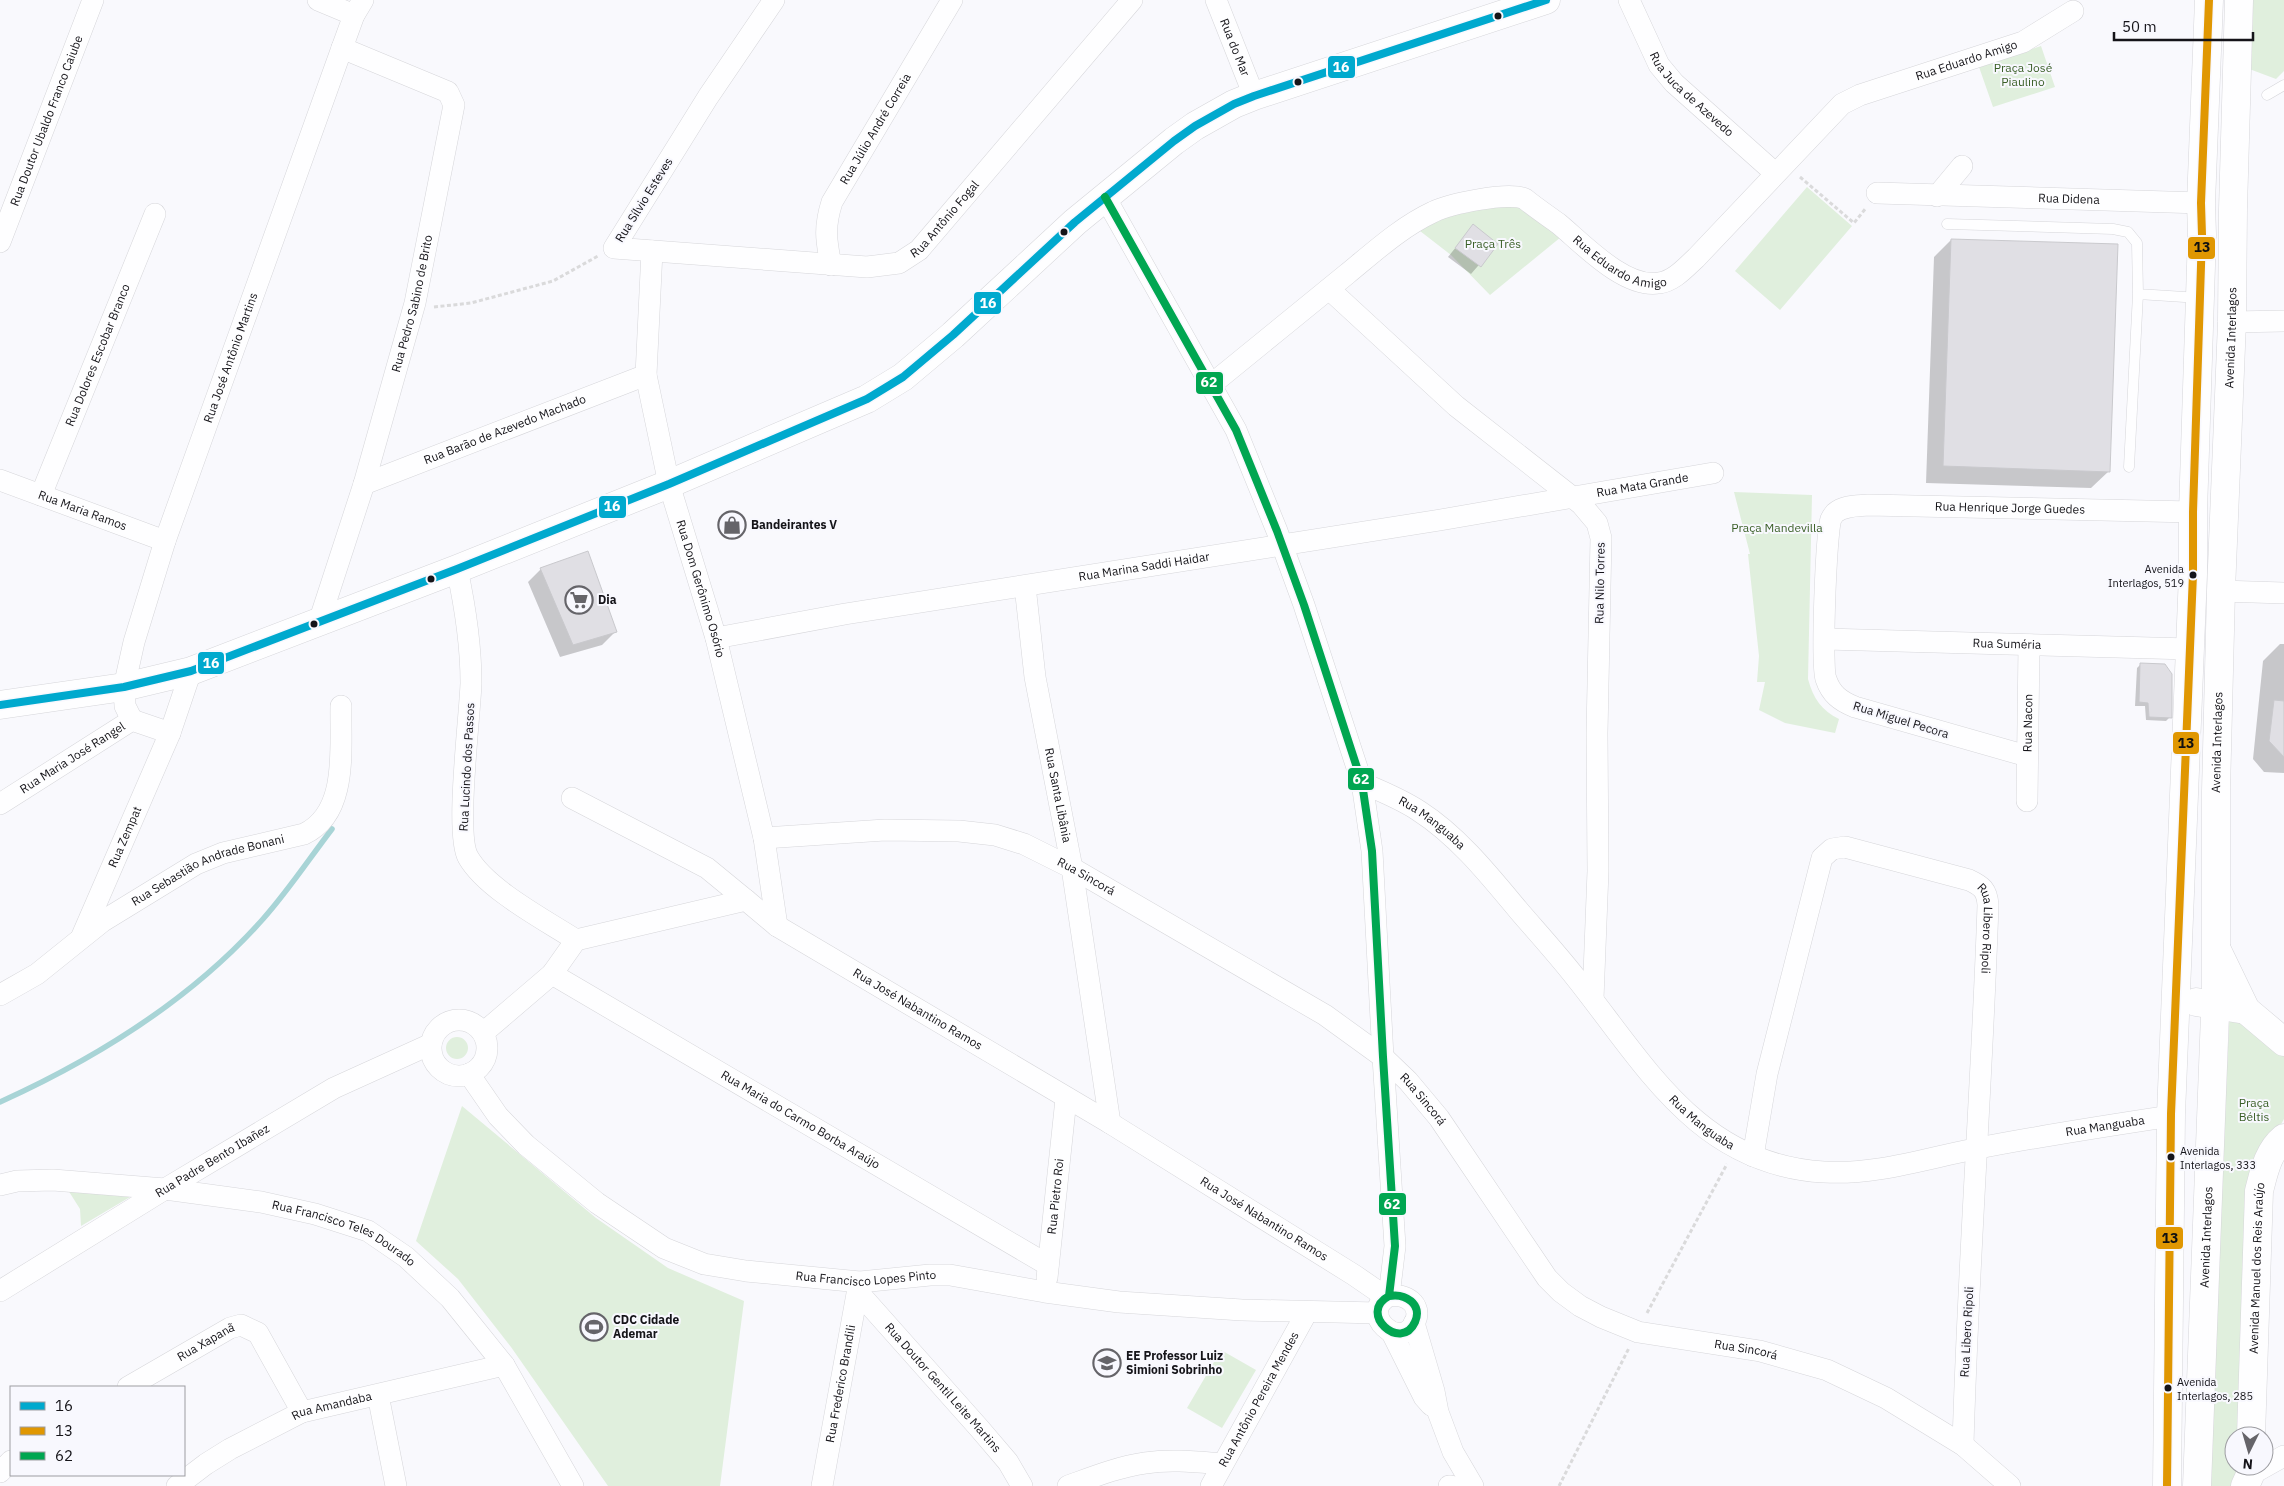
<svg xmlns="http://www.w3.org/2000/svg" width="2284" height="1486" font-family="'IBM Plex Sans',sans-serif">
<rect width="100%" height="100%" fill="#f9f9fd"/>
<path fill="#e0efdd" d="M2247,0h37v71l-8,8 -32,-12z
M2041,46l14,41 -62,20 -14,-40z
M1807,187l45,39 -72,84 -45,-39z
M1508,203l18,6 35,28 -71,58 -39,-40 -31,-24 21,-13z
M1734,492l78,3 -4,184c5,19 14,32 31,40l-4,14 -50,-10 -26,-13 6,-28h-8l2,-26 -11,-102h2z
M2230,1007l54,42v70l-34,60 -6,257h-10v30h10l-6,20h-32z
M446 1048a11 11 0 1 1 22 0a11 11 0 1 1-22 0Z
M462,1106l134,112 72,50 76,33 -24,185h-112l-97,-139 -53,-68 -42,-38z
M68,1190l62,7 -49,29 -1,-17z
M1221,1350l35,20 -34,58 -35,-20z"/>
<path fill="#0003" d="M1473,226l24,18 -26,30 -23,-17z
M1951,240l158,231 -18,17 -165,-5 8,-226z
M541,569l74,63 -13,13 -42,12 -32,-75z
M2280,644h4v129l-20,-1 -11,-13 10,-98z
M2141,664l29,53 -4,4 -20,-1 -1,-14h-10l2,-38z"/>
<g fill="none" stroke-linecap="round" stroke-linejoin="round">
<path stroke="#a8d4d6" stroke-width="5.5" d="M0,1102c97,-44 191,-102 263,-183 25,-28 46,-60 69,-90"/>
</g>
<path fill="#e0dfe4" stroke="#c9c9cd" d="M1473,224l25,20 -17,23 -26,-19z
M1951,239l167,5 -8,228 -167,-6z
M588,551l29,81 -44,13 -33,-77z
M2140,663l25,1 7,10v44l-23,-1 -1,-14 -9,-1z
M2274,700l10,1v56l-15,-16z"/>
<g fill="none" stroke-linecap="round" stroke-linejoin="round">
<g stroke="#d6d6da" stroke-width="11">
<path id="lane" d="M2267,95l17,-10
M1947,224l166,5 15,3 9,11 1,51 -9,173
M2138,294l62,4"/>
</g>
<g stroke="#d6d6da" stroke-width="22">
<g id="street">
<path d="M318,0l36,15"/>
<path id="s1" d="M774,0l-66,97 -94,151 253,19 32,-4 20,-13 213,-250"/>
<path id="s2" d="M1216,0l38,96"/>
<path id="s3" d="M1629,0l30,65 15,18 101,90"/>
<path id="s4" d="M1877,193l324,10"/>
<path d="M1937,196l25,-30"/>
<path d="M1105,197l131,233 41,101 27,74 58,178 10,68 11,206 12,189 -6,50c-32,17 12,57 26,26 8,-18 -10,-29 -26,-26"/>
<path id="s5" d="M0,242l93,-242"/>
<path id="s6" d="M652,251l-6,124 23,109 47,154 48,200 13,88"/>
<path id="s7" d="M831,265c-5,-25 -7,-38 1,-63l120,-202"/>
<path d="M1329,289l127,117 125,98 16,19 4,15 -4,195 1,138 -5,128"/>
<path d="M2232,322l52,-1"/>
<path id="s8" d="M1212,384c45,-37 90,-73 135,-110 27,-22 54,-47 86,-62 16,-8 77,-21 92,-13 11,9 23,17 34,25 24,20 66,65 100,59 15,-2 26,-15 37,-25l146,-154 18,-9 163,-53 50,-31"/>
<path id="s9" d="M0,480l165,61"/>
<path id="s10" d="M364,484l282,-109"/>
<path id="s11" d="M41,495l114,-281"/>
<path d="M457,569c8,37 14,76 14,114 -1,33 -16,151 -3,174 18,32 77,63 108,83"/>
<path id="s12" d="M1025,586l10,91 37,191 38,255"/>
<path d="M2221,591l63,2"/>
<path id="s13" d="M319,622l45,-138 51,-181 39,-198 -6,-13 -106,-44"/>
<path id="s14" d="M716,638l129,-24 595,-94 273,-47"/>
<path id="s15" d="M1825,639l365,10"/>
<path id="s16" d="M132,720l-7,-14 -1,-19 10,-45 31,-101 177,-493 12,-33 9,-15"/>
<path id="s17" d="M2027,756l-172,-49c-15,-6 -24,-13 -29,-28 -5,-12 0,-147 5,-160 0,-1 4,-6 4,-6 9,-8 22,-7 33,-8l325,7"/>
<path id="s18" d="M1362,783c19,8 39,16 57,28 39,25 70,64 100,100 19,22 39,44 57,67 70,88 123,187 248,194 51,3 100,-13 150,-23 65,-13 131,-23 197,-33"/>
<path d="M572,798l135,70 39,32"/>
<path id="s19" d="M2027,801l2,-156"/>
<path id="s20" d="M0,804l132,-84 38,13 21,-62"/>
<path id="s21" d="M764,838l121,-8 74,1 36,4 29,9 48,24 253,147 58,42 25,24 31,37 108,160 14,14 19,14 21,11 37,15 122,19 67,19 59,28 77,47 47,41"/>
<path id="s22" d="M82,936l88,-203"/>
<path id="s23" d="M552,974l496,291"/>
<path id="s24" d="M0,995l37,-21 66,-53 93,-57 27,-11 81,-19c45,-21 36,-87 37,-128"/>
<circle cx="459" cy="1048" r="28"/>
<path id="s25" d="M483,1033l69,-59 24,-34 170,-40 31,26 333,197 244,152 32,22"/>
<path id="s26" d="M469,1074l29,42 28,29 71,58 67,45 40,16 42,7 114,11 70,-7h20l95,17 74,10 123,8 136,3"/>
<path id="s27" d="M1753,1156l14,-82 55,-216 10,-9 13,-2 124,33c13,6 18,10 19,25 -6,180 -20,360 -25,540"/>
<path id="s28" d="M0,1185l17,-4 36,-1 112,9 96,13 54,12 53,17 38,26 44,41 54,67 69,121"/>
<path id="s29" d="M1047,1278l19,-179"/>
<path id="s30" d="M0,1291l165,-102 169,-101 97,-44"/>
<path id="s31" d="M858,1292l121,136 29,34 14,24"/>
<path d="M1414,1323l20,68 4,21 15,40 20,34"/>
<path d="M1392,1333l32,64 7,8"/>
<path id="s32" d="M128,1387l102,-59 11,-3 17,8 44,79"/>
<path d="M378,1395l18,91"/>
<path d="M0,1472l11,-11"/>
<path d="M2250,1475l34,-19"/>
<path id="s33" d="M177,1486l29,-22 24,-15 72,-37 202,-47"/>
<path id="s34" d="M822,1486l37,-203"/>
<path d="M1068,1486c25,-9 50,-19 77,-23 26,-4 52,-1 77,1"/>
<path id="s35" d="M1211,1486l96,-174"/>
<path d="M1449,1486h2"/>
</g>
</g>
<g stroke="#d6d6da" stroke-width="29">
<g id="secondary">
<path d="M0,705l124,-18 67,-16 266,-102 212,-85 198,-85 36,-22 50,-42 122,-113 99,-81 21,-15 39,-22 20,-8 292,-96"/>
<path d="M2217,950l29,60 38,32"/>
<path id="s36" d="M2251,1436l8,-245c5,-19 9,-40 25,-53"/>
<path d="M2245,1486l5,-11v-9"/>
</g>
</g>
<g stroke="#d6d6da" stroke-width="29">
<g id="primary">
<path d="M2196,1002l50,8"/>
<path d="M2167,1486l4,-372 22,-540v-62l9,-277 -1,-32 8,-203"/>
<path id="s37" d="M2197,1486l19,-498v-197l5,-200 11,-269 1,-113 6,-209"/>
</g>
</g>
<path stroke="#dadadb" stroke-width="3" stroke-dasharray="4 2.5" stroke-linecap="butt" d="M1800,177l54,46 12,-15
M434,307l37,-4 82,-22 45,-25
M1647,1313l80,-149
M1559,1486l70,-138"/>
<use href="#lane" stroke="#fefeff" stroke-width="10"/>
<use href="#street" stroke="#fefeff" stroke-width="21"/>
<use href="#secondary" stroke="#fefeff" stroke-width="28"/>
<use href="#primary" stroke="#fefeff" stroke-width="28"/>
<g stroke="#f8f8fe" stroke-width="11">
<path id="bus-1" d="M0,705l124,-18 67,-16 266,-102 212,-85 198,-85 36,-22 50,-42 122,-113 99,-81 21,-15 39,-22 20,-8 292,-96"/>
</g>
<g stroke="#f8f8fe" stroke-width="11">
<path id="bus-2" d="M2167,1486l4,-372 22,-540v-62l9,-277 -1,-32 8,-203"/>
</g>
<g stroke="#f8f8fe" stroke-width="11">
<path id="bus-3" d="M1105,197l131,233 41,101 27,74 58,178 10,68 11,206 12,189 -6,50c-32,17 12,57 26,26 8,-18 -10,-29 -26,-26"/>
</g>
<use href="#bus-1" stroke="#00a9ce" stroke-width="8"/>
<use href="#bus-2" stroke="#e09702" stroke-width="8"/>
<use href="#bus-3" stroke="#00a651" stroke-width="8"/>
</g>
<defs>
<g id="shop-ring" transform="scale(1.4375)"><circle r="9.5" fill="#f8f8fe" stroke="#656469" stroke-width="1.5"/><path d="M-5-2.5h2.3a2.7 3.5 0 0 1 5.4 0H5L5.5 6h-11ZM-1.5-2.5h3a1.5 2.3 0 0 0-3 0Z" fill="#656469"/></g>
<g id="supermarket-ring" transform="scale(1.4375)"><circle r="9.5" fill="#f8f8fe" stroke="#656469" stroke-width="1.5"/><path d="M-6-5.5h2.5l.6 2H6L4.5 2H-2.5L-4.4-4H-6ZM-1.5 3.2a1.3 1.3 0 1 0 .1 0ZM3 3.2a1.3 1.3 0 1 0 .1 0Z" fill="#656469"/></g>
<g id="stadium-ring" transform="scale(1.4375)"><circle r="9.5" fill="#f8f8fe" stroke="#656469" stroke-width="1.5"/><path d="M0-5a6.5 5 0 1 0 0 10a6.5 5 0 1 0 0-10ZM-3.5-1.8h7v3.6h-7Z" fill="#656469"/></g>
<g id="school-ring" transform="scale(1.4375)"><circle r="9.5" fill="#f8f8fe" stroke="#656469" stroke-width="1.5"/><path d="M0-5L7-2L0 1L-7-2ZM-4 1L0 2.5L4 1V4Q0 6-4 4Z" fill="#656469"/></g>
</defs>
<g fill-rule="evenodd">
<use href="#shop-ring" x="732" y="525"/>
<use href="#supermarket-ring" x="579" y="600"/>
<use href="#stadium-ring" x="594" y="1327"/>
<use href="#school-ring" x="1107" y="1363"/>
</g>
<g fill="#151419" stroke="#f8f8fe" stroke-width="2">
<circle cx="1498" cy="16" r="4.5"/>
<circle cx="1298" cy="82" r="4.5"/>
<circle cx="1064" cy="232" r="4.5"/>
<circle cx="2193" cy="575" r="4.5"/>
<circle cx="431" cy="579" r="4.5"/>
<circle cx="314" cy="624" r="4.5"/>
<circle cx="2171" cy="1157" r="4.5"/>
<circle cx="2168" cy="1388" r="4.5"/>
</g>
<g text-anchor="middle" stroke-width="4" stroke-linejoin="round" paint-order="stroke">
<g font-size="11" fill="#151419" stroke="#f8f8fe" text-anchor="start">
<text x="2184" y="573" text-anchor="end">Avenida<tspan x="2184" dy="14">Interlagos, 519</tspan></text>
<text x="2180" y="1155">Avenida<tspan x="2180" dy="14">Interlagos, 333</tspan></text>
<text x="2177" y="1386">Avenida<tspan x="2177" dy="14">Interlagos, 285</tspan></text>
</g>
<g font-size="12" fill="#151419" stroke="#f8f8fe">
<text dy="4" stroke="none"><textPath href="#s2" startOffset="51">Rua do Mar</textPath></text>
<text dy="4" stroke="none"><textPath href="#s8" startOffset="926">Rua Eduardo Amigo</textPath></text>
<text dy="4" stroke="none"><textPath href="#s3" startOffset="115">Rua Juca de Azevedo</textPath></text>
<text dy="4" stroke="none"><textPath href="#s5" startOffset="130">Rua Doutor Ubaldo Franco Caiube</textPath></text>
<text dy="4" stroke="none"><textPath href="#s7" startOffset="149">Rua Júlio André Correia</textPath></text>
<text transform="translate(644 200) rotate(-58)" y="4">Rua Sílvio Esteves</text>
<text dy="4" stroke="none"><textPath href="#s4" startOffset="192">Rua Didena</textPath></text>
<text dy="4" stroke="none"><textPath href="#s1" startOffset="645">Rua Antônio Fogal</textPath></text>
<text dy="4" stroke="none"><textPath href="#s8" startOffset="491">Rua Eduardo Amigo</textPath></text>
<text dy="4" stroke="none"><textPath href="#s13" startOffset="332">Rua Pedro Sabino de Brito</textPath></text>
<text dy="4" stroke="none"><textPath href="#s37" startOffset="1149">Avenida Interlagos</textPath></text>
<text dy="4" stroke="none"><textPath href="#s11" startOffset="151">Rua Dolores Escobar Branco</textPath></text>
<text dy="4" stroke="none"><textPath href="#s16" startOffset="381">Rua José Antônio Martins</textPath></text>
<text dy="4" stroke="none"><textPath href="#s10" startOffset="151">Rua Barão de Azevedo Machado</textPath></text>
<text dy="4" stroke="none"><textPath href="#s14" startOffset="939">Rua Mata Grande</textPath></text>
<text dy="4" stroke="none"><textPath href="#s17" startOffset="565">Rua Henrique Jorge Guedes</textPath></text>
<text dy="4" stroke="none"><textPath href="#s9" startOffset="88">Rua Maria Ramos</textPath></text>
<text dy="4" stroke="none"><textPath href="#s14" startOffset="434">Rua Marina Saddi Haidar</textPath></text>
<text transform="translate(1600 583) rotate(-89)" y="4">Rua Nilo Torres</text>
<text dy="4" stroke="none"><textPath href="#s6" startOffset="345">Rua Dom Gerônimo Osório</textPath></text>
<text dy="4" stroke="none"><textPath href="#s15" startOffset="182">Rua Suméria</textPath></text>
<text transform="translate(1901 720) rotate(17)" y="4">Rua Miguel Pecora</text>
<text dy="4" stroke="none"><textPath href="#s19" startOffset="78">Rua Nacon</textPath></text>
<text dy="4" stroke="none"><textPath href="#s37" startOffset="744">Avenida Interlagos</textPath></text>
<text dy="4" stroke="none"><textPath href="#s20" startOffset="86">Rua Maria José Rangel</textPath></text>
<text transform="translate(467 767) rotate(-87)" y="4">Rua Lucindo dos Passos</text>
<text dy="4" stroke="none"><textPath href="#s12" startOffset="212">Rua Santa Libânia</textPath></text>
<text dy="4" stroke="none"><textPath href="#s18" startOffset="81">Rua Manguaba</textPath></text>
<text dy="4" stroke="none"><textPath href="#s22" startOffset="108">Rua Zempat</textPath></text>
<text dy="4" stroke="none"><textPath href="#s24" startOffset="245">Rua Sebastião Andrade Bonani</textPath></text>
<text dy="4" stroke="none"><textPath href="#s21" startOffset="332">Rua Sincorá</textPath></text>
<text dy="4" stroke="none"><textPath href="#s27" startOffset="518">Rua Libero Ripoli</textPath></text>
<text dy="4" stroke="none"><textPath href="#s25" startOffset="511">Rua José Nabantino Ramos</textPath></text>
<text dy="4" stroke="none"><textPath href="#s21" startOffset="738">Rua Sincorá</textPath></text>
<text dy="4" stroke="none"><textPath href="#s23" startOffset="288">Rua Maria do Carmo Borba Araújo</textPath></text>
<text dy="4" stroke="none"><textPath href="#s18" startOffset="486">Rua Manguaba</textPath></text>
<text dy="4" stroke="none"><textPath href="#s18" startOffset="906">Rua Manguaba</textPath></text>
<text dy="4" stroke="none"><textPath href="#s30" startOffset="249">Rua Padre Bento Ibañez</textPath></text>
<text dy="4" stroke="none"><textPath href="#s29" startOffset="82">Rua Pietro Roi</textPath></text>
<text dy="4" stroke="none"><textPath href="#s25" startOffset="916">Rua José Nabantino Ramos</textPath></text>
<text dy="4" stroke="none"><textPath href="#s28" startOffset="352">Rua Francisco Teles Dourado</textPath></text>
<text dy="4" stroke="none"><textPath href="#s37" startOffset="249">Avenida Interlagos</textPath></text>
<text dy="4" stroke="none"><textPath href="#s36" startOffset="168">Avenida Manuel dos Reis Araújo</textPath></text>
<text dy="4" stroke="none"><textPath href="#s26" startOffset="470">Rua Francisco Lopes Pinto</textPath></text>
<text transform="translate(1967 1332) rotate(-87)" y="4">Rua Libero Ripoli</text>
<text dy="4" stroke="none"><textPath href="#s32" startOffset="90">Rua Xapanã</textPath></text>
<text dy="4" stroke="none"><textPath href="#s21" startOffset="1172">Rua Sincorá</textPath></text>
<text dy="4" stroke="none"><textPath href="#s34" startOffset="104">Rua Frederico Brandili</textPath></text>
<text dy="4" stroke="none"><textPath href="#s31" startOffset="128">Rua Doutor Gentil Leite Martins</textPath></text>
<text dy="4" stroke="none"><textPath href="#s35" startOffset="99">Rua Antônio Pereira Mendes</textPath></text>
<text dy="4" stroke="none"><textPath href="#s33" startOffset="176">Rua Amandaba</textPath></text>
</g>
<g font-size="12" fill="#3a5f27" stroke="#f8f8fe">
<text x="2023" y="72">Praça José<tspan x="2023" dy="14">Piaulino</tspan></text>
<text x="1493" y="248">Praça Três</text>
<text x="1777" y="532">Praça Mandevilla</text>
<text x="2254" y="1107">Praça<tspan x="2254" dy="14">Béltis</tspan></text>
</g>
<g font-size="12" font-weight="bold" fill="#151419" stroke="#f8f8fe" text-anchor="start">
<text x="751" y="529">Bandeirantes V</text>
<text x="598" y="604">Dia</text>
<text x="613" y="1324">CDC Cidade<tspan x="613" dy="14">Ademar</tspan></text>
<text x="1126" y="1360">EE Professor Luiz<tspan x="1126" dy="14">Simioni Sobrinho</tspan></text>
</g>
</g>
<g stroke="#f8f8fe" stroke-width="2">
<rect x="1327" y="55" width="29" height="24" rx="5" fill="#00a9ce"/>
<rect x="2187" y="236" width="29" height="24" rx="5" fill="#e09702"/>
<rect x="973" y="291" width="29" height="24" rx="5" fill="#00a9ce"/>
<rect x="1195" y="371" width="29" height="24" rx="5" fill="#00a651"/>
<rect x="598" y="495" width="29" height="24" rx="5" fill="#00a9ce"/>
<rect x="197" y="651" width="28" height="24" rx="5" fill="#00a9ce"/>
<rect x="2172" y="731" width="28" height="24" rx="5" fill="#e09702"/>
<rect x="1347" y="767" width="28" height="24" rx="5" fill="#00a651"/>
<rect x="1378" y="1192" width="29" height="24" rx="5" fill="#00a651"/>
<rect x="2155" y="1226" width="29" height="24" rx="5" fill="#e09702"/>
</g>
<g font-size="14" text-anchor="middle" font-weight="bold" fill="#fff">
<text x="1341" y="72">16</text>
<text x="988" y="308">16</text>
<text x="1209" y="387">62</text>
<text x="612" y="511">16</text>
<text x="211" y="668">16</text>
<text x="1361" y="784">62</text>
<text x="1392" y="1209">62</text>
</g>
<g font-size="14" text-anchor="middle" font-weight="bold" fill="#111">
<text x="2202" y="252">13</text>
<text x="2186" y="748">13</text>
<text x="2170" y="1243">13</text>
</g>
<rect x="10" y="1386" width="175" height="90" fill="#f8f8fe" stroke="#9d9da2"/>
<rect x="20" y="1402" width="25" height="8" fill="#00a9ce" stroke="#9d9da2"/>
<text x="55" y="1411" font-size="15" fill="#151419">16</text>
<rect x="20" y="1427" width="25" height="8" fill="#e09702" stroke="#9d9da2"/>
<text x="55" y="1436" font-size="15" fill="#151419">13</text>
<rect x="20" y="1452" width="25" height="8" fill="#00a651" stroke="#9d9da2"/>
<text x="55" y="1461" font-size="15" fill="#151419">62</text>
<g transform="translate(2249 1451) rotate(185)"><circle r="24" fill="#f8f8fe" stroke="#9d9da2"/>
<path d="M0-4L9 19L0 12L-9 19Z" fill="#656469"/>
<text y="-8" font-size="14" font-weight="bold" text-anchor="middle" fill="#151419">N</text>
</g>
<path d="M2114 32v8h139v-8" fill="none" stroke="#151419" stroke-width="2.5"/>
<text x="2122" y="32" font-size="15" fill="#151419" stroke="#f8f8fe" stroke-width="4" paint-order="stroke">50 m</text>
</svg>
